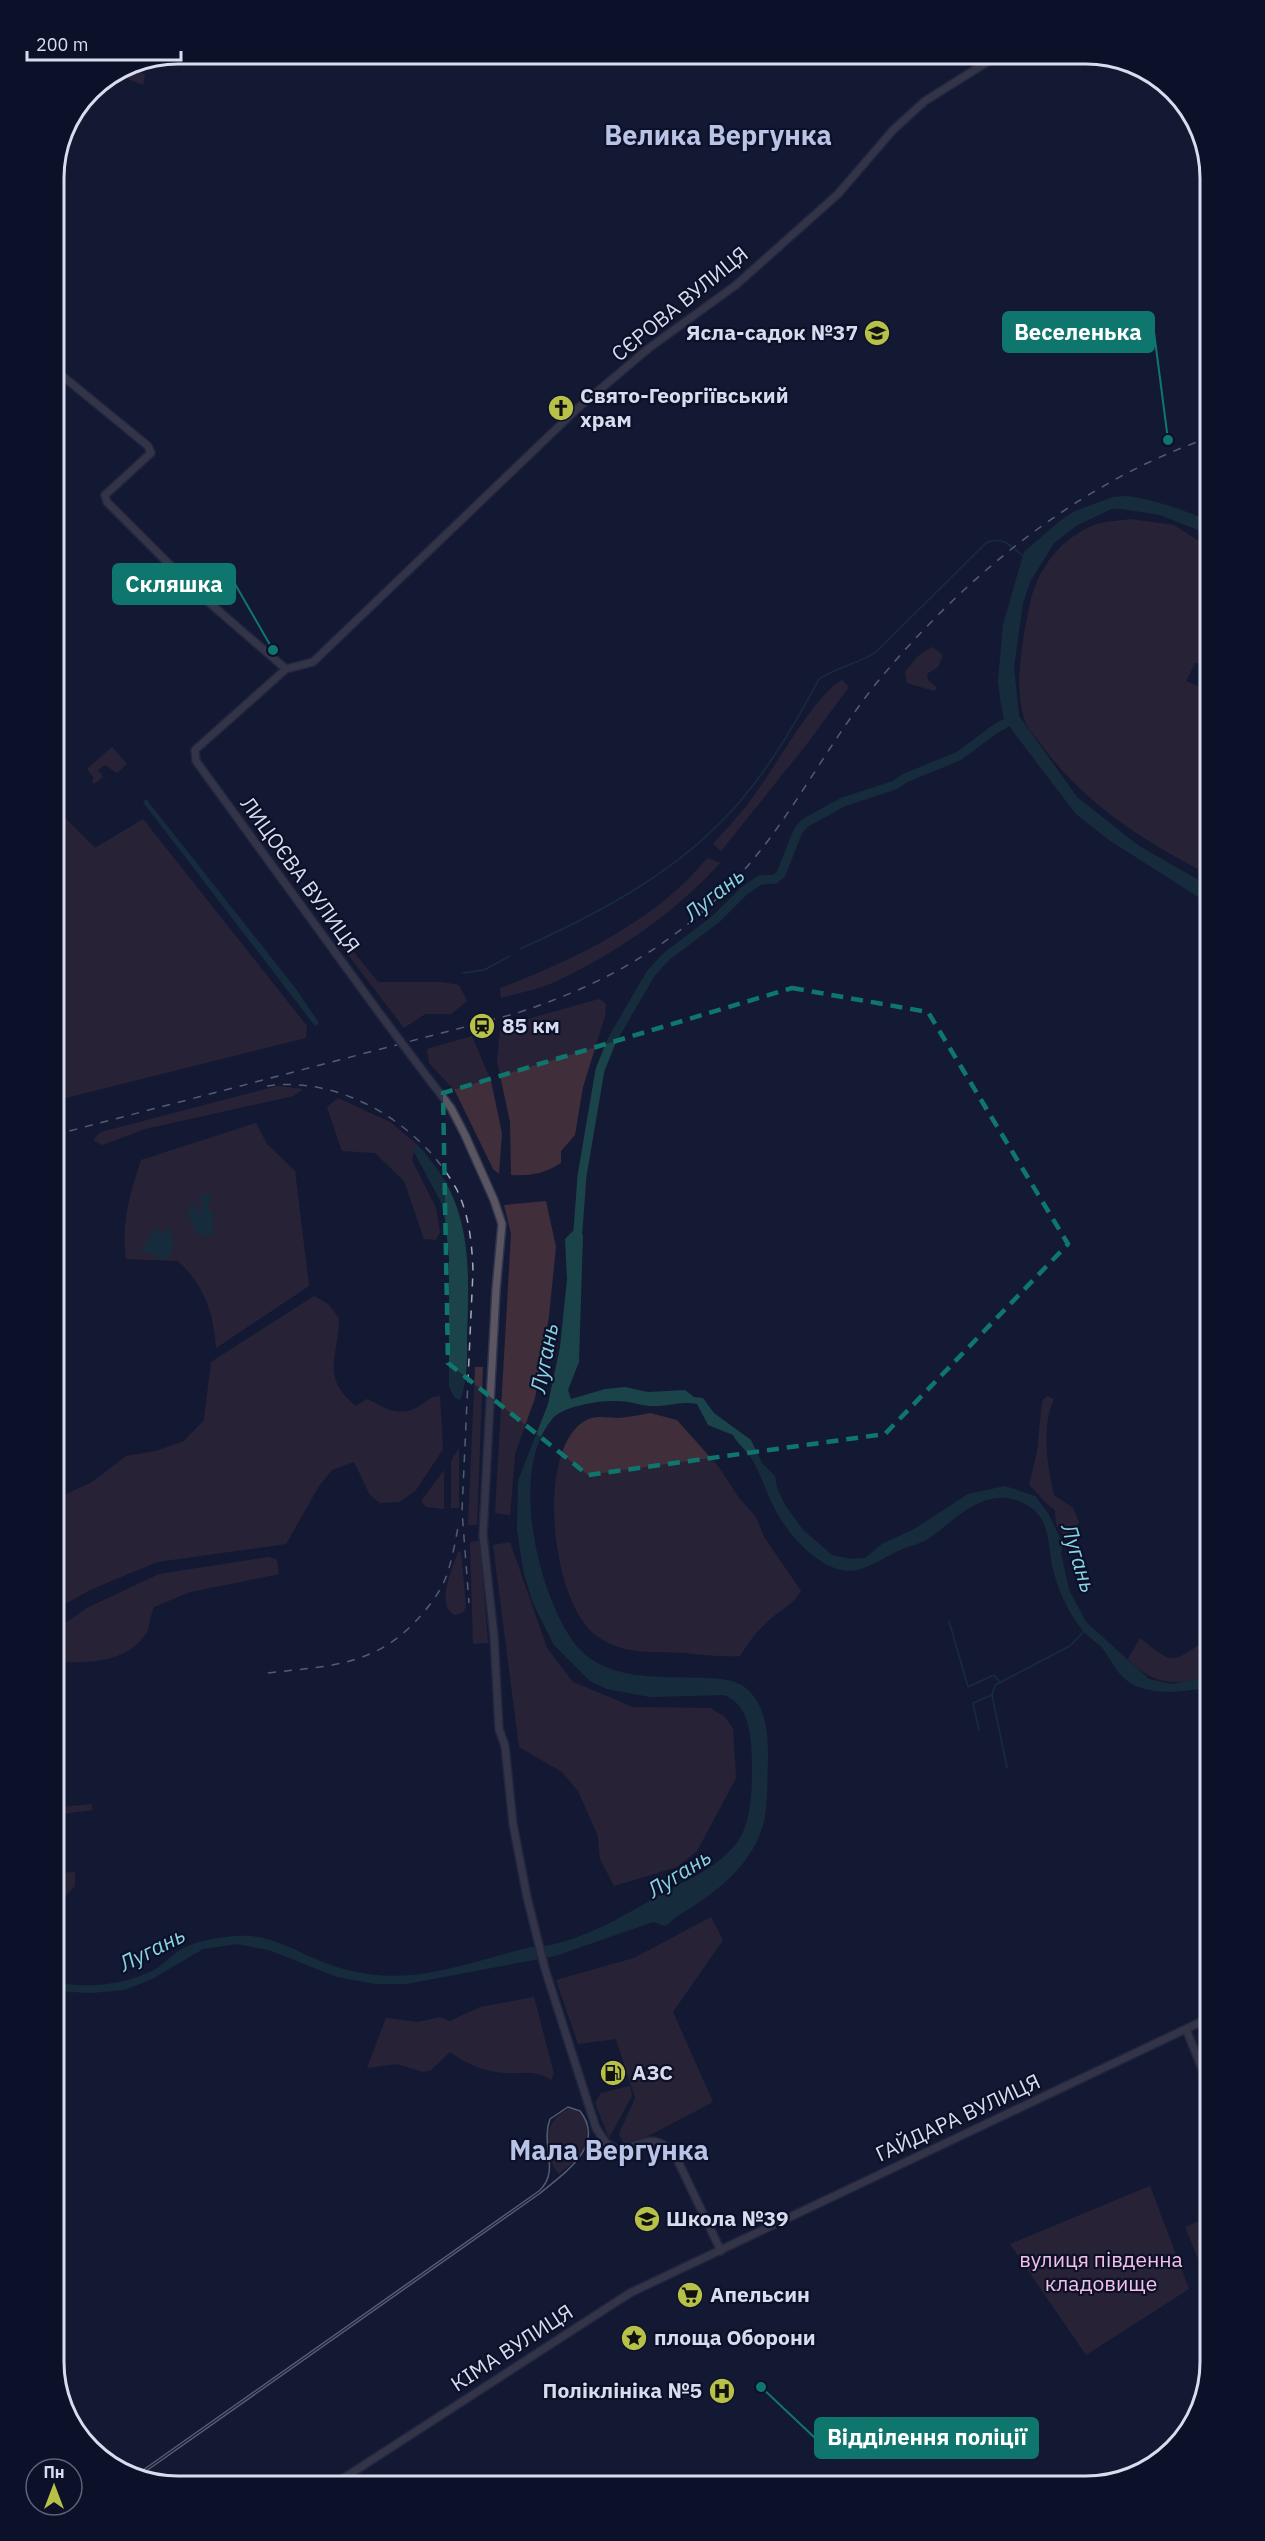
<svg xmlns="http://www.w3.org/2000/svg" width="1265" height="2541" font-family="'IBM Plex Sans',sans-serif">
<rect width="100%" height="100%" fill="#141a33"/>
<path fill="#402e3b" d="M129,65l16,10 -2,10 -28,-11z
M1130,519l44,6 37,24v115l-16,-1 -9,18 25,11v184c-66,-35 -122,-68 -168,-129 -5,-8 -16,-18 -18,-26 -12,-37 -2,-82 5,-118 8,-35 30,-64 64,-78 10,-4 25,-4 36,-6z
M932,647l11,8 -5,12 -11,7 1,6 9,8 -3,3 -27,-8 -2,-11 13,-16z
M842,680l7,7 -43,58 -85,106 -8,-7c14,-16 30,-32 42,-50 20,-26 61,-101 87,-114z
M112,747l15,17 -10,9 -12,-8 -7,5 5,7 -9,7 -2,-3 2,-3 -7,-9z
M54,807l41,41 48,-29 164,207 -1,12 -252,63z
M707,858l13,5c-44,49 -105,91 -165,119 -17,7 -36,11 -54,16l-1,-10c72,-27 158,-68 207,-130z
M334,928l44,54h64l17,3 8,16 -16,13h-26l-21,14 -74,-97z
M599,999l7,5 -1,12 -22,71 -8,48 -14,16v12c-18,11 -30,13 -50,12l-1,-53 -13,-61 3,-31 21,-9z
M472,1036l19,45 11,52 -3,41 -6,-5 -38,-78 -26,-28 -2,-14z
M277,1086l26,3 -10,7 -148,33 -43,16 -9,-5 8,-8z
M338,1098l52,24 30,25h-5l-3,13 24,48 4,24 -4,8 -12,-1 -20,-58 -29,-28 -33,-2 -15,-44z
M256,1123l11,21 28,27 14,115 -93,62c-2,-35 -12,-63 -38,-87l-52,-2c-5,-36 4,-65 15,-99z
M546,1201l10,46 -7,69 -14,82 -20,56 -5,61 -15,-2 16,-279 -7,-29z
M314,1296l14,8 11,14c0,37 -20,59 17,88l11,-7c21,11 36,20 57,4 7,-5 7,-6 16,-7l3,53 -27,41 -16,12 -20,1 -10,-8 -16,-33 -22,8 -13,16 -33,58 -129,18 -65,27 -38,21v-110l38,-18 34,-26 30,-5 28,-10 20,-21 7,-58z
M475,1367h8l-6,158h-9z
M1047,1396l7,3c-13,28 -7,66 0,96l19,13 6,14 -6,14 -8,1 -9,-13 -1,-14c-11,-7 -16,-16 -26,-25l8,-33 5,-51z
M650,1413l27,7 41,46 21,32 17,19 8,20 37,54c-8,13 -16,16 -27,25 -14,11 -25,25 -34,40 -19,1 -36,-1 -55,-3 -31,-2 -61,3 -88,-17 -45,-31 -62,-182 -14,-214 12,-8 22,-4 36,-4 10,-1 21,-3 31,-5z
M459,1448v60h-8v-47z
M444,1470v39l-18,-2 -5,-6z
M480,1541l8,102 -15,1 -3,-102z
M510,1542l37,106 26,34 60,25 77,1 15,9 8,12 3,49 -39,73 -20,16 -63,19 -14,-27 -2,-23 -20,-45 -16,-19 -43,-25 -26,-202z
M458,1551l3,1 5,55 -3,5 -8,3c-21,-10 -1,-48 3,-64z
M269,1557l8,3 2,14 -89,18 -36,15c-4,8 -4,20 -8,27 -21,30 -60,29 -92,28v-31l33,-23 72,-34z
M1140,1638c40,33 31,20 71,1v38c-36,7 -56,10 -83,-18z
M91,1804l2,6 -39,5v-7z
M75,1872v14l-18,18 -3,27v-58z
M711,1917l12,23 -50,72 40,90 -65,34 -24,8 -5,-10 16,-36 -19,-59 -38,5 -22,-64 78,-22z
M534,1997l20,77 -3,6c-16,-11 -28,-6 -45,-7 -21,-1 -39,-9 -56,-21l-19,18 -8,2 -26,-8 -30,4 19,-50 32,4 22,-5 10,4 30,-14z
M630,2086l2,10 -23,42 -14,-35 6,-10z
M569,2109c22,1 21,33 11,46 -6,7 -14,13 -21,19 -17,-20 -17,-54 10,-65z
M1150,2186l39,103 -103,66 -76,-111z
M1211,2216v43l-11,4 -15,-36z"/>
<path fill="#1a444a" d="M1127,496c28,4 58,14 84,26v13l-51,-20 -37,-6h-12l-35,17 -22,17 -24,39 -7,21 -9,64 5,49 58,81 62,49 58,33 14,12v14l-102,-65 -33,-26 -61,-80 -11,-16 -3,-13 -3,-24 5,-56 21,-73 37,-32 14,-9 38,-14z
M146,799l150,190 23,34 -4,3 -172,-224z
M415,1146c8,2 11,9 16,15 42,51 38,113 36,175 0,21 1,45 -7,64l-5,-2 -6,-11v-130l-3,-29 -5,-26 -27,-50z
M211,1193v7l-4,5 6,10v20h-17l-8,-23 4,-12 5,10 6,1 -4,-16z
M154,1227l7,7 7,-6c6,12 7,20 -1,31l-7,1 -7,-7 -12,-2z
M573,1231l10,4 -4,127 -11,28 3,9 34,-10 20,-2 23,5 37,-2 9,7 9,1 11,15 37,27 11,23 13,13 2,12 8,17 18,25 29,25 19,4 14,-1 17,-14 34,-16 52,-34 37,-8 30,10 13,17 15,31 -2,10 8,36 17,32 63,57 22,5 40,-7v11c-25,2 -47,8 -72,-1 -20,-7 -24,-22 -36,-38 -5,-6 -12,-10 -17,-15 -16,-17 -29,-46 -34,-69 -4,-22 -2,-47 -25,-60 -39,-22 -68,11 -96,32 -7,6 -23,9 -33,14 -13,6 -25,15 -41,19 -28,6 -58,-24 -73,-46 -14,-19 -20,-44 -32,-65 -6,-10 -14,-14 -19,-24l-25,-10 -11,-21c-19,-3 -25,2 -40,2 -14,1 -26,-5 -40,-5 -16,-1 -54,5 -64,17 -45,52 -15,173 19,222 30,43 87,36 133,38 15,1 32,1 43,12 18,17 20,44 20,67 -1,19 0,40 -3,59 -8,46 -49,77 -86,99 -6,3 -8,8 -14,11l-12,-4 -98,34 -149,28h-30l-39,-7 -68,-27 -32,-6 -34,5 -51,30 -28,11 -33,3 -37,-2v-9c32,7 69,3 98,-11 9,-4 17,-13 25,-19 16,-11 42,-15 61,-16 35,-2 59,17 90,28 15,6 32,9 48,11 47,5 98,-13 143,-25 13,-4 27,-3 40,-7 38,-10 73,-32 106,-51 27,-15 55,-25 73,-51 14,-20 14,-52 14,-75 0,-25 -1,-61 -28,-71l-74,2 -43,-8 -17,-8 -36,-36 -21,-42 -9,-29 -7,-44 1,-49 30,-77 12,-57 7,-68 -2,-40z"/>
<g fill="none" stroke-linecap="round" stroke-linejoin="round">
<path stroke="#1a444a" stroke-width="1.5" d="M520,949c73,-33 147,-71 204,-130 39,-40 69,-91 95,-140 18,-12 39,-15 57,-27l110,-109c15,-8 25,3 36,12
M463,973l21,-3 26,-14
M949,1621l19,66 26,-12 5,6
M979,1730l-6,-27 19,-8
M1007,1768l-15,-73 3,-10 75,-39 14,-15"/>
<path stroke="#1a444a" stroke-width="9" d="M577,1243l5,-67 18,-106 12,-30 39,-67 16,-17 49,-37 28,-28 16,-11 15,-1 6,-5 17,-43 7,-8 38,-21 52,-17 10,-7 54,-22 36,-27 18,-10"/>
<g stroke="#2f354d" stroke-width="10">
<path id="tertiary" d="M54,369l94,77 3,7 -46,42 2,7 91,91 88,76
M383,1018l-187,-257 -1,-11 91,-81 27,-7 265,-254 71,-60 87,-63 102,-91 55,-64 32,-29 75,-47
M419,1066l32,42 14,27 29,65 8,24 -6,66 -13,245 11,101 5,93 6,17 8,78 14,73 18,72 51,159 10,15 14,8c27,-9 37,-19 56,6l45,94
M1186,2029l25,62
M330,2487l300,-194 581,-276"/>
</g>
<use href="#tertiary" stroke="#5a5561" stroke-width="7"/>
<path stroke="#a5abbe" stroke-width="1.5" d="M136,2475l403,-284c22,-20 1,-46 11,-72l18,-12 12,4c27,35 -17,63 -41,83l-400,282"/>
<path stroke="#a5abbe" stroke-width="1.5" stroke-dasharray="8 8" stroke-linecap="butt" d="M267,1086c74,-11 155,39 190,104 12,25 15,53 16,81l-11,240 7,92
M54,1135l460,-121c106,-34 188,-85 256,-176 39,-53 71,-113 114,-164 87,-103 198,-193 327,-237
M268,1673c58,-7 104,-6 147,-51 12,-13 25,-29 31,-45 6,-16 9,-34 12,-50"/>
<g stroke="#2f354d" stroke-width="10" stroke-linecap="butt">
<path id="tertiary-bridge" d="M383,1018l36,48"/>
</g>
<use href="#tertiary-bridge" stroke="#5a5561" stroke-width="7"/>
</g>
<path d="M0 0H1265V2541H0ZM792,988l136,24 140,232 -183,190 -297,41 -140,-112 -5,-270z" fill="#141a33" fill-opacity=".55" fill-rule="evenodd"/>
<path fill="none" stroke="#0f766e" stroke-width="4.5" stroke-dasharray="12 8" stroke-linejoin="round" d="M792,988l136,24 140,232 -183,190 -297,41 -140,-112 -5,-270z"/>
<defs>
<g id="school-disc" transform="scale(1.35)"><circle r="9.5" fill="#b7c148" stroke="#0c1029"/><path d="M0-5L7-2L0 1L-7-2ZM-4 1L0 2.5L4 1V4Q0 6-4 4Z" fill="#111"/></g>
<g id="church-disc" transform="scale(1.35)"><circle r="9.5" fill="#b7c148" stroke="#0c1029"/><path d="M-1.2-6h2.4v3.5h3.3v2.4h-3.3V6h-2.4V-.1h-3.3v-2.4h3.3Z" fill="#111"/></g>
<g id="station-disc" transform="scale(1.35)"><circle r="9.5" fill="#b7c148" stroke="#0c1029"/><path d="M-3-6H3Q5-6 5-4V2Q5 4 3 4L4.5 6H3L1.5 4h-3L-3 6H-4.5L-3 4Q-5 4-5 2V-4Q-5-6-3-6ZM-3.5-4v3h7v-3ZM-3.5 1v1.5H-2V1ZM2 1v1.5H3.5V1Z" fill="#111"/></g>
<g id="fuel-disc" transform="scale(1.35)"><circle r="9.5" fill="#b7c148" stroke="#0c1029"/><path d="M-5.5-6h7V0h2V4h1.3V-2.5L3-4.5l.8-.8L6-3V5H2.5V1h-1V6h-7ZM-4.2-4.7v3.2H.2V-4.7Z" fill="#111"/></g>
<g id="supermarket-disc" transform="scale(1.35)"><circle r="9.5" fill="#b7c148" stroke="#0c1029"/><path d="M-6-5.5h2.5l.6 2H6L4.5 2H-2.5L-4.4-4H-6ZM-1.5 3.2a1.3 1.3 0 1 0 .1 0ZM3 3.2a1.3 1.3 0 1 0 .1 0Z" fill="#111"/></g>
<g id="sight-disc" transform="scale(1.35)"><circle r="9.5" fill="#b7c148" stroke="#0c1029"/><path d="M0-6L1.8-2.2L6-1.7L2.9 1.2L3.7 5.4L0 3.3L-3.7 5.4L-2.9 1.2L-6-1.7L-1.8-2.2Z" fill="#111"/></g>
<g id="hospital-disc" transform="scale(1.35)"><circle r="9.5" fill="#b7c148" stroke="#0c1029"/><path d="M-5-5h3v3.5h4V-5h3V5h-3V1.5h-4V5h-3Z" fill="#111"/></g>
</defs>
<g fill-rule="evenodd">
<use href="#school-disc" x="877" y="333"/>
<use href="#church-disc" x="561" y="408"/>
<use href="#station-disc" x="482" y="1026"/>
<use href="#fuel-disc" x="613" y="2073"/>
<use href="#school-disc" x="647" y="2219"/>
<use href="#supermarket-disc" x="690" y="2295"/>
<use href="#sight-disc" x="634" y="2338"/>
<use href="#hospital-disc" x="722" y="2391"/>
</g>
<g text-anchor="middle" stroke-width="4.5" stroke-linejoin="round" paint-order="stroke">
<g font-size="21" fill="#d7ddee" stroke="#0c1029">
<text transform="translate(680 304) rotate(-39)" y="7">СЄРОВА ВУЛИЦЯ</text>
<text transform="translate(300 875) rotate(54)" y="7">ЛИЦОЄВА ВУЛИЦЯ</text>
<text transform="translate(958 2118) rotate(-25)" y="7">ГАЙДАРА ВУЛИЦЯ</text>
<text transform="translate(512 2348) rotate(-33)" y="7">КІМА ВУЛИЦЯ</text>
</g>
<g font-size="21" font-weight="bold" fill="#d7ddee" stroke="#0c1029" text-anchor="start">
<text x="858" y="340" text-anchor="end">Ясла-садок №37</text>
<text x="580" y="403">Свято-Георгіївський<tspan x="580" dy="24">храм</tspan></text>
<text x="502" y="1033">85 км</text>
<text x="632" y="2080">АЗС</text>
<text x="666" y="2226">Школа №39</text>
<text x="710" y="2302">Апельсин</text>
<text x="654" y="2345">площа Оборони</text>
<text x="702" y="2398" text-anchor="end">Поліклініка №5</text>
</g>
<g font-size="21" fill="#f4c0e6" stroke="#0c1029">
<text x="1101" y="2267">вулиця південна<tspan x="1101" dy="24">кладовище</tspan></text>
</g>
<g font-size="22" font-style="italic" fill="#88d4e1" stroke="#0c1029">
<text transform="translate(714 894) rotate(-39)" y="8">Лугань</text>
<text transform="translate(544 1358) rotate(-79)" y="8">Лугань</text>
<text transform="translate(1079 1558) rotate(73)" y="8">Лугань</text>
<text transform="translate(679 1873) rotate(-32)" y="8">Лугань</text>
<text transform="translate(152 1949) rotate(-27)" y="8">Лугань</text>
</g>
<g font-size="27" font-weight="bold" fill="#b9c3e5" stroke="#0c1029">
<text x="718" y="145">Велика Вергунка</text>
<text x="609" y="2160">Мала Вергунка</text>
</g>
</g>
<path d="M0 0H1265V2541H0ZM178 64H1086A114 114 0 0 1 1200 178V2362A114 114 0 0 1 1086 2476H178A114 114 0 0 1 64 2362V178A114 114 0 0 1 178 64Z" fill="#0c1029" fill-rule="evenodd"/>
<path fill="none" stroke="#d7ddee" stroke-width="3" d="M178 64H1086A114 114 0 0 1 1200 178V2362A114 114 0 0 1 1086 2476H178A114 114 0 0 1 64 2362V178A114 114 0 0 1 178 64Z"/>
<path fill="none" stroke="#0f766e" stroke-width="2" d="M1168 440L1154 332M273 650L235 584M761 2387L815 2438"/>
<g fill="#0f766e" stroke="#0c1029" stroke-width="2">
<circle cx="1168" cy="440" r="6"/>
<circle cx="273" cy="650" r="6"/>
<circle cx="761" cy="2387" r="6"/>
</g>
<g fill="#0f766e" stroke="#0f766e" stroke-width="2">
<rect x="1003" y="312" width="151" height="40" rx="6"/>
<rect x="113" y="564" width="122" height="40" rx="6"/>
<rect x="815" y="2418" width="223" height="40" rx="6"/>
</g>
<g font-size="22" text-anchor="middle" font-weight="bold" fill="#fff">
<text x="1078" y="340">Веселенька</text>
<text x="174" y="592">Скляшка</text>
<text x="927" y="2445">Відділення поліції</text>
</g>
<g transform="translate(54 2487)"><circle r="28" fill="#0c1029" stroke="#5d6278" stroke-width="1.5"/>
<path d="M0-4.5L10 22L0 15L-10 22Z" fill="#b7c148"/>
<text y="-9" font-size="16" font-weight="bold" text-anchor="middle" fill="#d7ddee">Пн</text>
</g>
<path d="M27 51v9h154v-9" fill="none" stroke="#d7ddee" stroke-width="3"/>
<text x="36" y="51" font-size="18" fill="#d7ddee" stroke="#0c1029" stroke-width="4.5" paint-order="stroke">200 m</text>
</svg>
